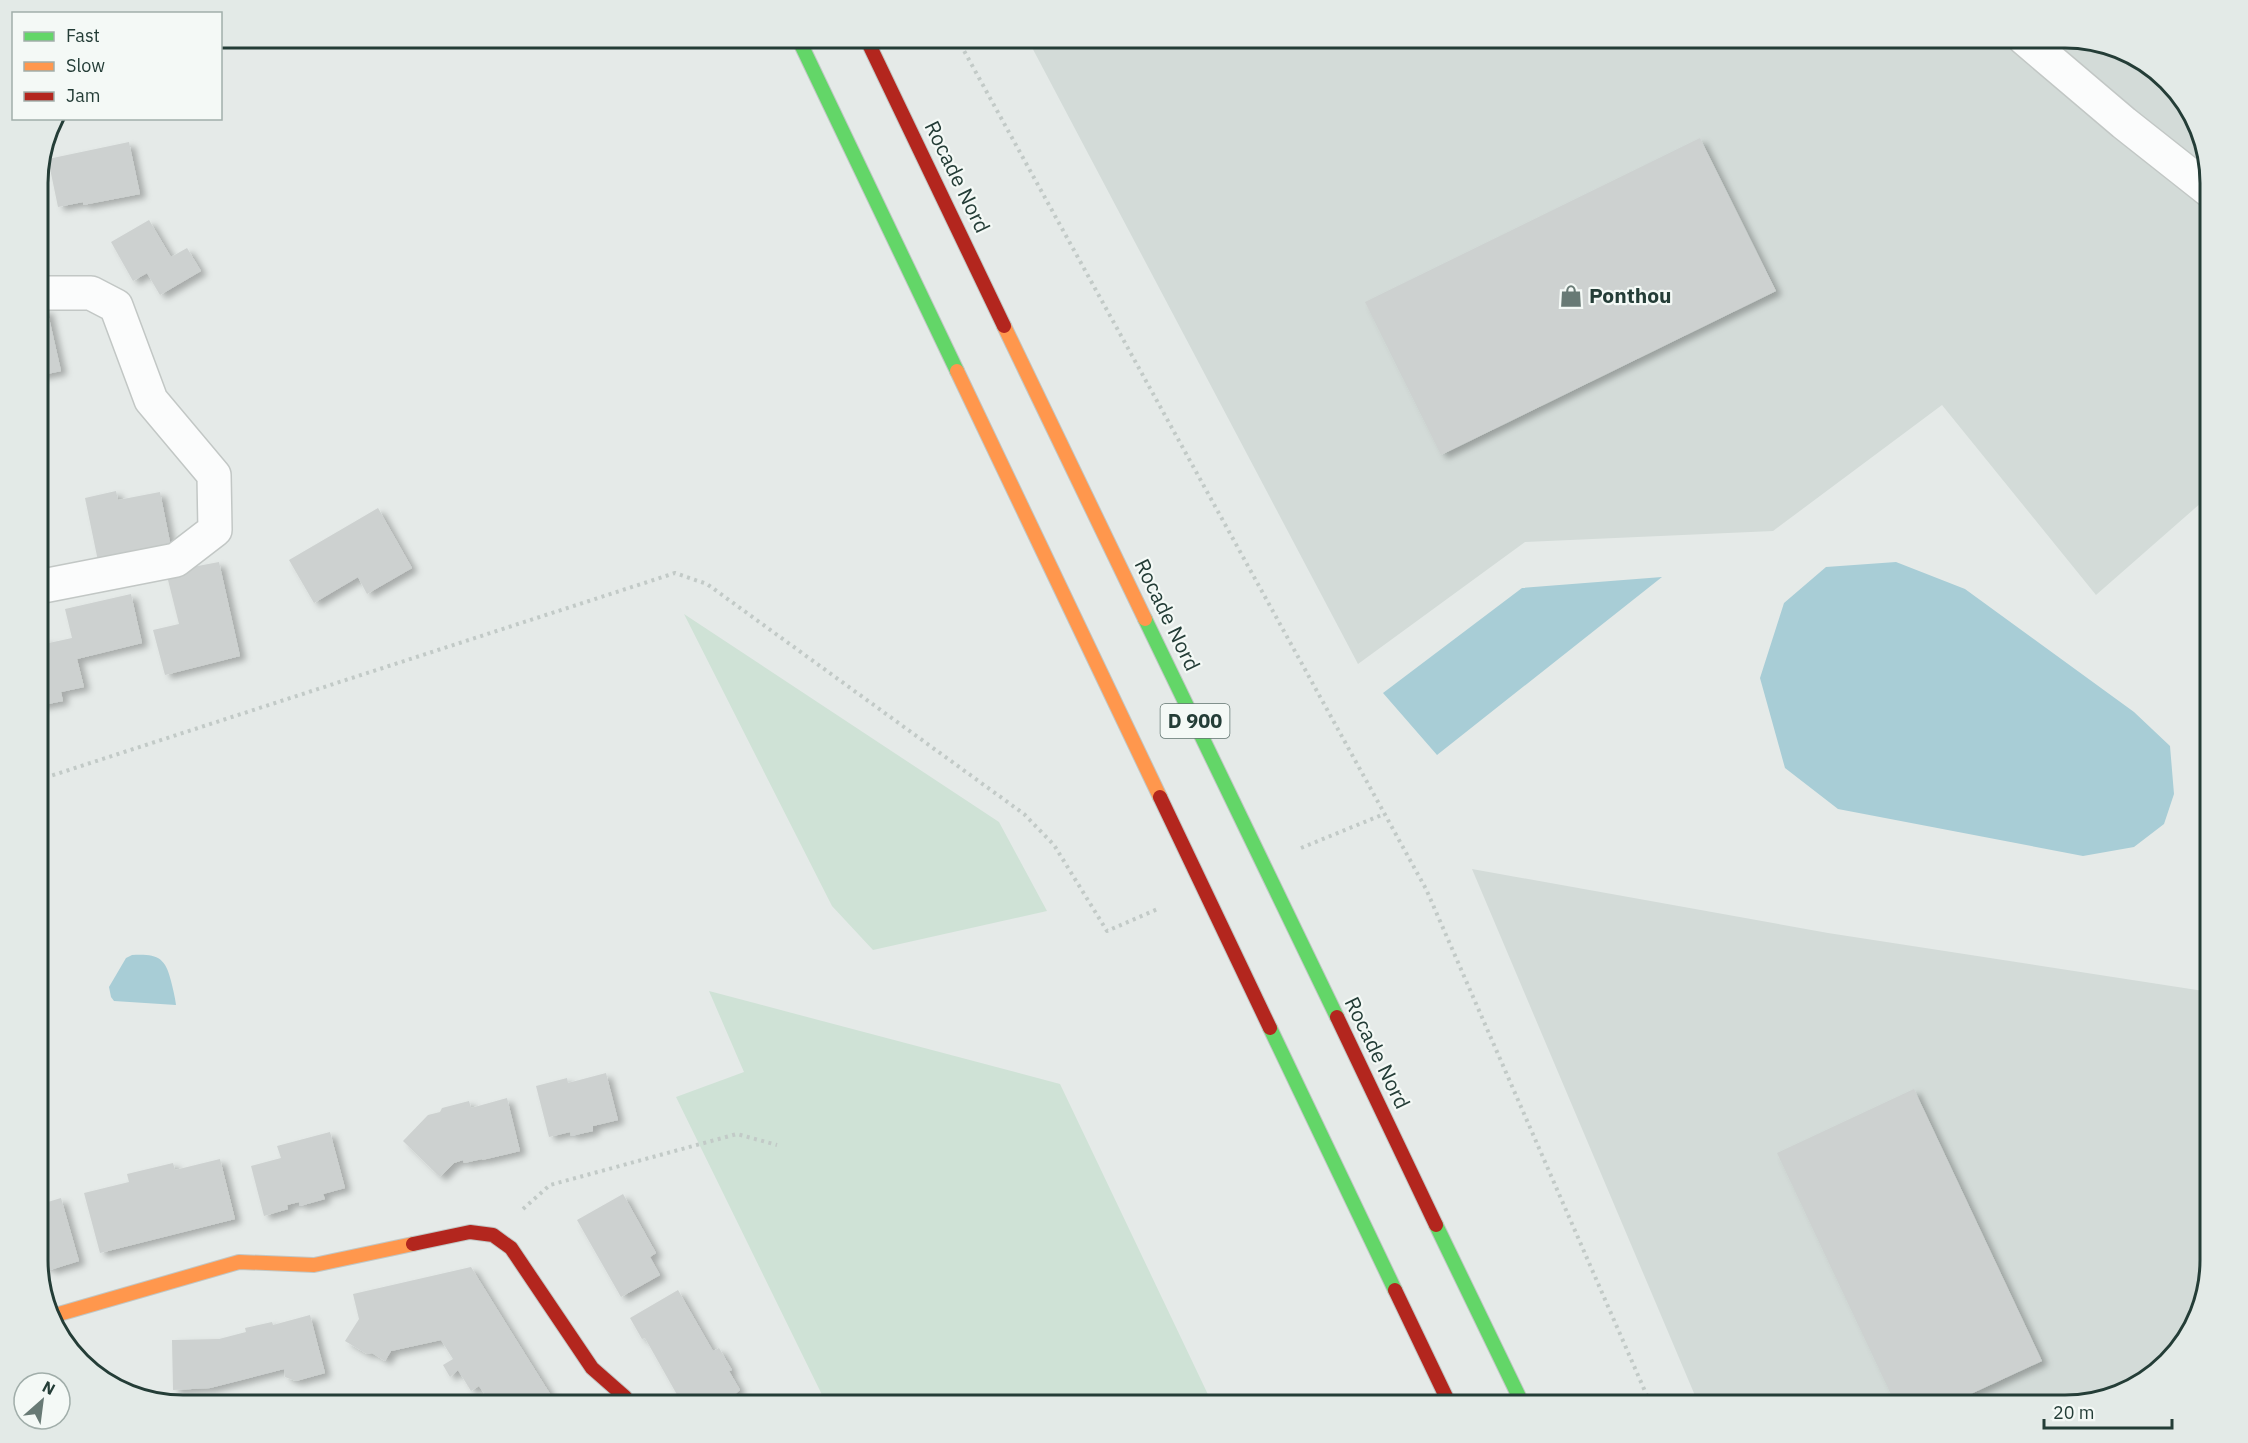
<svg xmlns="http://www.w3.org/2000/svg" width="2248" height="1443" font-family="'IBM Plex Sans',sans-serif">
<defs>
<filter id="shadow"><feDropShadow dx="6" dy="4" stdDeviation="3" flood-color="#0004"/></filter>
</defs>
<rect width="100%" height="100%" fill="#e5eae8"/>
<path fill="#d3dbd8" d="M1027,38h1038l81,24 45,48 19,72v313l-114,100 -154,-190 -169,126 -248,11 -167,122z
M1472,869l356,64 382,59v269l-24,80 -48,45 -72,19h-367z"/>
<path fill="#cfe2d6" d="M684,614l315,208 48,89 -174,39 -41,-44z
M709,991l351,93 153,321h-386l-151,-308 68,-25z"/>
<path fill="#a8cdd6" d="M1896,562l69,27 169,123 36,34 4,48 -10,30 -30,23 -51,9 -245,-47 -53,-41 -25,-90 24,-75 42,-36z
M1662,577l-225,178 -54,-62 139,-105z
M132,955c24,-1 33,1 39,26 2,8 4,16 5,24l-62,-4 -3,-4 -2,-10 17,-29z"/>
<path fill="#cdd1d0" filter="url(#shadow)" d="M1700,138l76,153 -335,164 -76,-153z
M129,142l11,52 -57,11v-3l-25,5 -10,-48z
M149,220l22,37 16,-9 14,23 -41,24 -13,-22 -14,8 -22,-39z
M47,309l14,62 -23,5v-65z
M116,491l2,9 42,-8 11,55 -73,14 -13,-63z
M378,508l34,60 -45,26 -9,-17 -44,26 -25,-43z
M219,562l21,94 -75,19 -12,-45 26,-6 -13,-52z
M131,594l11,49 -65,16 7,28 -23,5 2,9 -25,5v-64l10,-2 1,3 23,-5 -7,-29z
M606,1073l12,47 -25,6v5l-22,5 -1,-4 -21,5 -13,-51 31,-8 1,5z
M1914,1089l128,272 -95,44h-51l-119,-252z
M507,1098l13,53 -38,9v-1l-18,4 -1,-3 -9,3 -14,14 -37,-36 25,-26 12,-3 2,-4 27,-7 2,7z
M330,1132l15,56 -22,6 2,5 -25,7 -1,-4 -12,3 1,4 -24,7 -13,-50 30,-8 -4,-12z
M220,1159l15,60 -135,34 -16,-60 45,-11 -2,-8 46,-11 2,7z
M623,1194l33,59 -6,4 10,18 -39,22 -44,-77z
M61,1198l18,63 -29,9 -4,-5 -8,3v-53l2,-1 -2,-9z
M471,1267l39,63 47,75h-65l-13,-19 -8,5 -13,-21 -8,7 -7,-12 10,-6 -12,-19 -50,11 -6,10 -13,-8 -5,1 -22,-13 14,-22 -6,-25z
M678,1290l35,61 6,-3 13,22 -3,1 11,19 -6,5 6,10h-59l-3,-4 2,-1 -35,-62 -3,1 -12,-21z
M310,1315l15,58 -29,8 -11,-4 -1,-8 -74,19 -37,2 -1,-50 47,-1 27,-7 -1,-4 27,-6 1,3z"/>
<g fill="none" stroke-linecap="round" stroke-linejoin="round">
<g stroke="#c2c7c5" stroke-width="36">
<path id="street" d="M2024,38l100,85 86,68
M38,293h53l25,13 35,94 63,75 1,55 -39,30 -138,27"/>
</g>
<g stroke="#c1c7c5" stroke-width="16">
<path id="fast" d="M798,38l159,333
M1145,619l192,398
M1270,1028l125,262
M1436,1225l87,180"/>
</g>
<g stroke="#c1c7c5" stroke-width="16">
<path id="slow" d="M1004,326l141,293
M957,371l203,426
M52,1316l187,-54 75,3 99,-21"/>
</g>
<g stroke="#c1c7c5" stroke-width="16">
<path id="jam" d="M866,38l138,288
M1160,797l110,231
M1337,1017l99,208
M413,1244l57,-12 23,3 18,13 81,120 33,29 5,8
M1395,1290l55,115"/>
</g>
<path stroke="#c2cac7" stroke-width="4" stroke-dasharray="3 4.5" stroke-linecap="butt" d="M957,38l469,851 225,516
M38,780l637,-207 32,11 317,230 30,31 53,86 53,-23
M1301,848l83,-34
M523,1209l27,-24 187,-51 40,11"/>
<use href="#street" stroke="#fbfcfc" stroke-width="33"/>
<use href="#fast" stroke="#63d668" stroke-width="14"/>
<use href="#slow" stroke="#ff974d" stroke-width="14"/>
<use href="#jam" stroke="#b3261e" stroke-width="14"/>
</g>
<defs>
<g id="shop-bare" transform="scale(1.8)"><path d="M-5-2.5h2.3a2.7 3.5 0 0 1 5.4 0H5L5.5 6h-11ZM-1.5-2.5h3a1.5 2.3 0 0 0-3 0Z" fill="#687a75" stroke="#f4f9f6" stroke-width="2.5" paint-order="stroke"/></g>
</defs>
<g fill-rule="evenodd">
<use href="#shop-bare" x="1571" y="296"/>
</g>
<g text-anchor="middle" stroke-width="4.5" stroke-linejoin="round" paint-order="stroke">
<rect fill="#f4f9f6" stroke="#627570" stroke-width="1.5" x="1160.5" y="704" width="69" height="34" rx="4.5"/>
<g font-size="20" font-weight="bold" fill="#243d37">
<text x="1195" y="728">D 900</text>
</g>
<g font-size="21" fill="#243d37" stroke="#f4f9f6">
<text transform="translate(957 177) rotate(64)" y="7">Rocade Nord</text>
<text transform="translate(1167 615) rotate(64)" y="7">Rocade Nord</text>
<text transform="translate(1377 1053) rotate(64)" y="7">Rocade Nord</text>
</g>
<g font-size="21" font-weight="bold" fill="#243d37" stroke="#f4f9f6" text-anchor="start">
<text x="1589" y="303">Ponthou</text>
</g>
</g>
<path d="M0 0H2248V1443H0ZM183 48H2065A135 135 0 0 1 2200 183V1260A135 135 0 0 1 2065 1395H183A135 135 0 0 1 48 1260V183A135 135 0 0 1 183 48Z" fill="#e3eae7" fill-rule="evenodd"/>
<path fill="none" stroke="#243d37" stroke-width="3" d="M183 48H2065A135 135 0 0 1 2200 183V1260A135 135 0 0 1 2065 1395H183A135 135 0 0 1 48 1260V183A135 135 0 0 1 183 48Z"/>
<rect x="12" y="12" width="210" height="108" fill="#f4f9f6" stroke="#a1aeaa" stroke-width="1.5"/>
<rect x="24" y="32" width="30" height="9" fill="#63d668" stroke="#a1aeaa" stroke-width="1.5"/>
<text x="66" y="42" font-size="18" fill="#243d37">Fast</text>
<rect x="24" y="62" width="30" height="9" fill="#ff974d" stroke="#a1aeaa" stroke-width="1.5"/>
<text x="66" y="72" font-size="18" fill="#243d37">Slow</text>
<rect x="24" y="92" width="30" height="9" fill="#b3261e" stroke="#a1aeaa" stroke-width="1.5"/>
<text x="66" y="102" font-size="18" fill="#243d37">Jam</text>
<g transform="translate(42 1401) rotate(28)"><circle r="28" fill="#f4f9f6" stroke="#a1aeaa" stroke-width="1.5"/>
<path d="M0-4.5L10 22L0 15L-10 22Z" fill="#687a75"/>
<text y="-9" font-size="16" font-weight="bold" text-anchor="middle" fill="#243d37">N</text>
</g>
<path d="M2044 1419v9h128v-9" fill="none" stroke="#243d37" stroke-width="3"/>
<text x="2053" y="1419" font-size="18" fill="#243d37" stroke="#f4f9f6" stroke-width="4.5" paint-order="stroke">20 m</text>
</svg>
